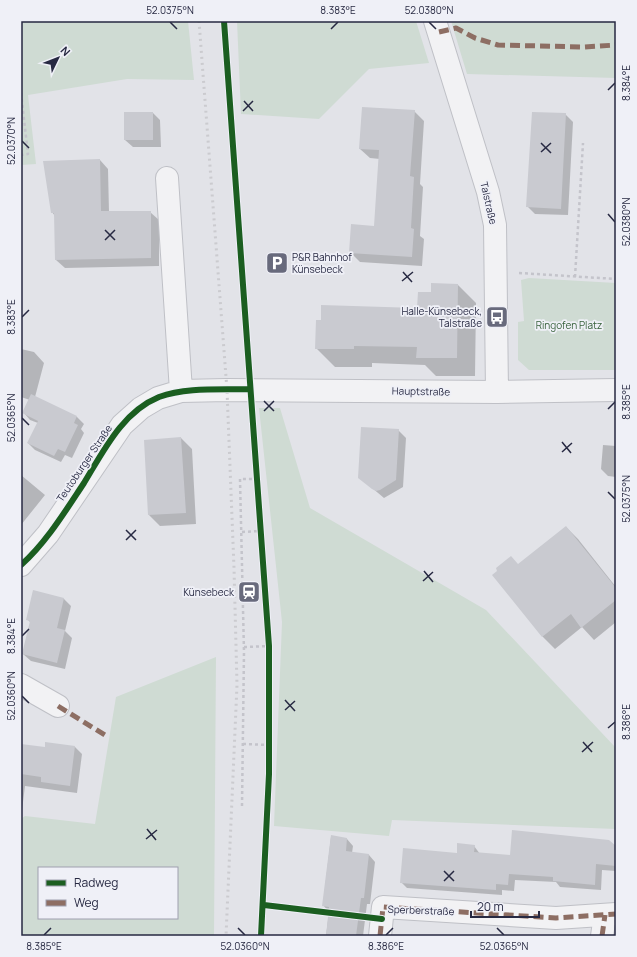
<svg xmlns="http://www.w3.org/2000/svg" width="637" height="957" font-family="Manrope,sans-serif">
<rect width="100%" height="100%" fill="#e2e3e8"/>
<path fill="#cfdbd3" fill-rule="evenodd" d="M21,21h167l6,59 -67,-1 -99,16 8,69 -15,1z
M237,21h179l13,42 -60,6 -50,50 -78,-5z
M451,21h165v57l-149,-4z
M529,278l87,5v87h-87l-11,-10v-38l6,-1 -3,-41z
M259,408h21l30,100 176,102 130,138v81l-224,-9 -3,16 -115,-10 8,-204z
M216,657l-2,279h-193v-117l4,-3 70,8 21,-127zM39,868h138v50h-138z"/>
<path fill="#0003" d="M414,111l10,10 -4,63 3,3 -3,49 4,3 -2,27 -62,-4 -10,-10 25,-25 5,-68 -10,-1 -10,-9z
M153,113l7,7 1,27h-28l-8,-7z
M565,114l8,8 -5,93 -33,-1 -8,-8z
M100,160l8,9 1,43h41l9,8v46l-94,2 -9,-8 -1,-44 -3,-4z
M458,285l18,18 -1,73h-39l-11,-11 -53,-2v4h-37l-19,-19 102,-39 14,-16z
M21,349l13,3 10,11 -9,34 42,20 7,7 -3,5 3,4 -12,25 -7,-3 -4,7 -26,-12 -7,-7 10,-20 -8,-3 -6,-7 6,-13 -9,-3z
M398,430l8,8 -3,49 -19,11 -25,-21z
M181,438l11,11 4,75 -36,2 -11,-11z
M603,445l13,1v31l-8,-1 -7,-7z
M21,475l24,20 -24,30z
M566,527l12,12 38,48v35l-22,18 -12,-13 -27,22 -12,-12 -50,-62 25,-10z
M34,591l30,8 7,7 -6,25 7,7 -7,31 -34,-8 -8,-7 8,-31 -4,-4z
M21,745l24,3 30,-1 7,7 -5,39 -52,-7 -4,32z
M331,837l16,2 6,7 -1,7 17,2 6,7 -5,42h-3l-4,32h-37l3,-24 -6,-7z
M474,846l6,8 31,2 105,-9v24l-14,-1 -1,20 -41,-3 -4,-5 -41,-2 -1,11 -12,-1v5l-95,-7 -6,-6z"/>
<path fill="#c9cad0" d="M362,107l53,3 -5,66 4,1 -3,51 3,1 -2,28 -63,-4 2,-29 23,2 5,-76 -20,-1z
M124,112h29v28h-29z
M532,112l34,1 -5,96 -35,-2z
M100,159l1,52h50v47l-96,2 -1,-47h-3l-8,-52z
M431,283l27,1 -1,74h-41l1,-11 -63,-1v3h-39l1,-29h5v-15l96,3 1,-16h13z
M31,394l46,22 -3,7 4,2 -13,27 -7,-3 -4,7 -27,-13 11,-22 -16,-8z
M361,427l38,2 -3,51 -16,10 -4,1 -4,-2 -14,-11z
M181,437l5,76 -38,2 -4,-75z
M566,526l50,62v12l-35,28 -10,-14 -29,23 -50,-62 5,-4 -1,-3 15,-12 7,8z
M33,590l31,8 -7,30 8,2 -8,33 -35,-9 8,-33 -4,-1z
M45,742l30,4 -5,40 -29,-4v-5l-20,-3v-30l24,3z
M512,830l97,10 7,6v20l-20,-2 -1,21 -42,-4v-4l-44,-3 -1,11 -12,-1v6l-96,-7 3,-35 54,5v-10l18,2 -1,7 36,3z
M331,835l16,3 -1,13 23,3 -5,44h-3l-5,38h-30l3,-29 -7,-1z"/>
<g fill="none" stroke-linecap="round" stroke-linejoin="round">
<g stroke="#bfc0c6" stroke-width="24">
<path id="minor" d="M435,21l53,171 7,33 2,167
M167,178l14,213
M21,565l27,-31 74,-109 19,-17 17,-10 23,-7 46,-1 270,2 119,-2
M21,685l37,21
M380,936l3,-29 173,11 60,-4
M602,936l3,-21"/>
</g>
<path stroke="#c4c4cb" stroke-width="2.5" stroke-dasharray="3 3" stroke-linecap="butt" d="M21,93l7,61 -7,1
M519,273l97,6
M575,277l8,-134
M242,532l18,-1
M244,647l25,-1
M243,744l26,1
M242,806l2,-154 -4,-173h16
M264,905l97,12"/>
<use href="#minor" stroke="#f2f2f4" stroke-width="22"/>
<path stroke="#cbcbcf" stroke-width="3" stroke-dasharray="2 4" stroke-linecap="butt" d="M199,21l28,369 7,178 3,117 -11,251"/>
<path stroke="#8d6e63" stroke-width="5" stroke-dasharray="10 5" stroke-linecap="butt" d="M439,32l17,-4 19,10 23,7 86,2 32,-2
M58,706l50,31
M380,936l3,-29 173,11 60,-4
M602,936l3,-21"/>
<g stroke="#eff0f7" stroke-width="8">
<path id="cycleway" d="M224,21l45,625v128l-8,162
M21,565c25,-22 45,-55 63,-82 19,-31 38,-71 75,-86 28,-10 61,-7 90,-8
M264,905l118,14"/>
</g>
<use href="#cycleway" stroke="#1b5e20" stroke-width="6"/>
</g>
<path fill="none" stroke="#272942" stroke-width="1.5" d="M170,22l7,7M429,22l7,7M331,29l7,-7M608,90l7,-7M244,101l9,10M243,111l10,-10M22,141l7,7M541,143l10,10M541,152l10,-9M608,214l7,8M105,230l10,10M105,240l10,-10M403,272l9,10M402,281l11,-9M22,317l7,-7M264,401l10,10M608,409l7,-7M264,411l10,-10M22,418l7,7M562,442l9,11M562,452l10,-9M608,492l7,7M126,530l10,10M126,540l10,-10M424,571l9,11M423,581l10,-9M22,636l7,-7M22,696l7,7M285,700l10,11M285,710l10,-9M608,728l7,-6M583,742l9,10M582,752l11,-10M147,829l9,11M146,839l11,-9M444,871l10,10M444,881l10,-10M238,928l7,7M497,928l7,7M44,935l7,-7M386,935l7,-7"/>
<defs>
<g id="parking-square" transform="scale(1.15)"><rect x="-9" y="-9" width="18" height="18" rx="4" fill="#686a7c" stroke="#eff0f7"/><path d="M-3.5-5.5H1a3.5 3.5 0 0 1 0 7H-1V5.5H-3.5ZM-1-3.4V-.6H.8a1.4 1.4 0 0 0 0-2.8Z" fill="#fff"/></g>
<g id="bus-square" transform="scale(1.15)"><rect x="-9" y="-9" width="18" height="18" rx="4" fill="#686a7c" stroke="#eff0f7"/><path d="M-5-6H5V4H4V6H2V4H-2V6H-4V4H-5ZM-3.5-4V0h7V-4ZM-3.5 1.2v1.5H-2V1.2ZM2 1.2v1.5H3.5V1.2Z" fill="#fff"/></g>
<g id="station-square" transform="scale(1.15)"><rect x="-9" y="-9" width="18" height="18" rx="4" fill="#686a7c" stroke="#eff0f7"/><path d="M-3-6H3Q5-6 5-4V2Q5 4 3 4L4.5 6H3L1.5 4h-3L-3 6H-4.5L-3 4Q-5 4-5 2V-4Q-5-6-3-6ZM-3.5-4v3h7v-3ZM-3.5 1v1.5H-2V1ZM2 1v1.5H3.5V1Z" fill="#fff"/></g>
</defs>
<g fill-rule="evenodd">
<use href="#parking-square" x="277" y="263"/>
<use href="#bus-square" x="497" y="317"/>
<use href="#station-square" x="249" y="592"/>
</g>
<g text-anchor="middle" stroke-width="3.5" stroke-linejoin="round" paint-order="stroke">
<g font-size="10" fill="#272942" stroke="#eff0f7">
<text transform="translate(489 203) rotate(77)" y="4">Talstraße</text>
<text transform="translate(421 391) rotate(1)" y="4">Hauptstraße</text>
<text transform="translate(84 463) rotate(-56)" y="4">Teutoburger Straße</text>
<text transform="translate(421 910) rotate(2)" y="4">Sperberstraße</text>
</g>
<g font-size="10" fill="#272942" stroke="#eff0f7" text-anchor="end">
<text x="292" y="261" text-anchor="start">P&amp;R Bahnhof<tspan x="292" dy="12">Künsebeck</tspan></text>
<text x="482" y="315">Halle-Künsebeck,<tspan x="482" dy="12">Talstraße</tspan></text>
<text x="234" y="596">Künsebeck</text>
</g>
<g font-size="10" fill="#345f38" stroke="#eff0f7">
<text x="569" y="329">Ringofen Platz</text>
</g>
</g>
<rect width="637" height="957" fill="none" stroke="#eff0f7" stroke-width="44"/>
<rect x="38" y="867" width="140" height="52" fill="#eff0f7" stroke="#9fa0af"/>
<rect x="46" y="880" width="20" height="6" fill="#1b5e20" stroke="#9fa0af"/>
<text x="74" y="887" font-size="12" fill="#272942">Radweg</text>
<rect x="46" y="900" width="20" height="6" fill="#8d6e63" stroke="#9fa0af"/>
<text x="74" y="907" font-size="12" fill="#272942">Weg</text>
<g transform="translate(58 58) rotate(47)" stroke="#eff0f7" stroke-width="3" paint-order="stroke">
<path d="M0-3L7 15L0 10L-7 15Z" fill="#272942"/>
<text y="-6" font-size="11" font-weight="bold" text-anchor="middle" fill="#272942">N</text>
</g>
<path d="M471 911v6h68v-6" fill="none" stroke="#272942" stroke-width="2"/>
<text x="477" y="911" font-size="12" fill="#272942" stroke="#eff0f7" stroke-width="3" paint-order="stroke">20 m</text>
<rect x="22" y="22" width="593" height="913" fill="none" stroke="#272942" stroke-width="1.5"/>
<g font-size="10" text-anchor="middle" fill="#272942">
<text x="170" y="14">52.0375°N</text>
<text x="338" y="14">8.383°E</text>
<text x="429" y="14">52.0380°N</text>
<text transform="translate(626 83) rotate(-90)" y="4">8.384°E</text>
<text transform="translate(11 141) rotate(-90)" y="4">52.0370°N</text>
<text transform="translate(626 222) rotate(-90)" y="4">52.0380°N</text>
<text transform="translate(11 317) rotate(-90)" y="4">8.383°E</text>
<text transform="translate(626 402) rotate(-90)" y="4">8.385°E</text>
<text transform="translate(11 418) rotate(-90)" y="4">52.0365°N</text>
<text transform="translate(626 499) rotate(-90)" y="4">52.0375°N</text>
<text transform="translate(11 636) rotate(-90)" y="4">8.384°E</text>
<text transform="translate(11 696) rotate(-90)" y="4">52.0360°N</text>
<text transform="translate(626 722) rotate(-90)" y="4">8.386°E</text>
<text x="44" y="950">8.385°E</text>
<text x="245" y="950">52.0360°N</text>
<text x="386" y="950">8.386°E</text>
<text x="504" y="950">52.0365°N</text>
</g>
</svg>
